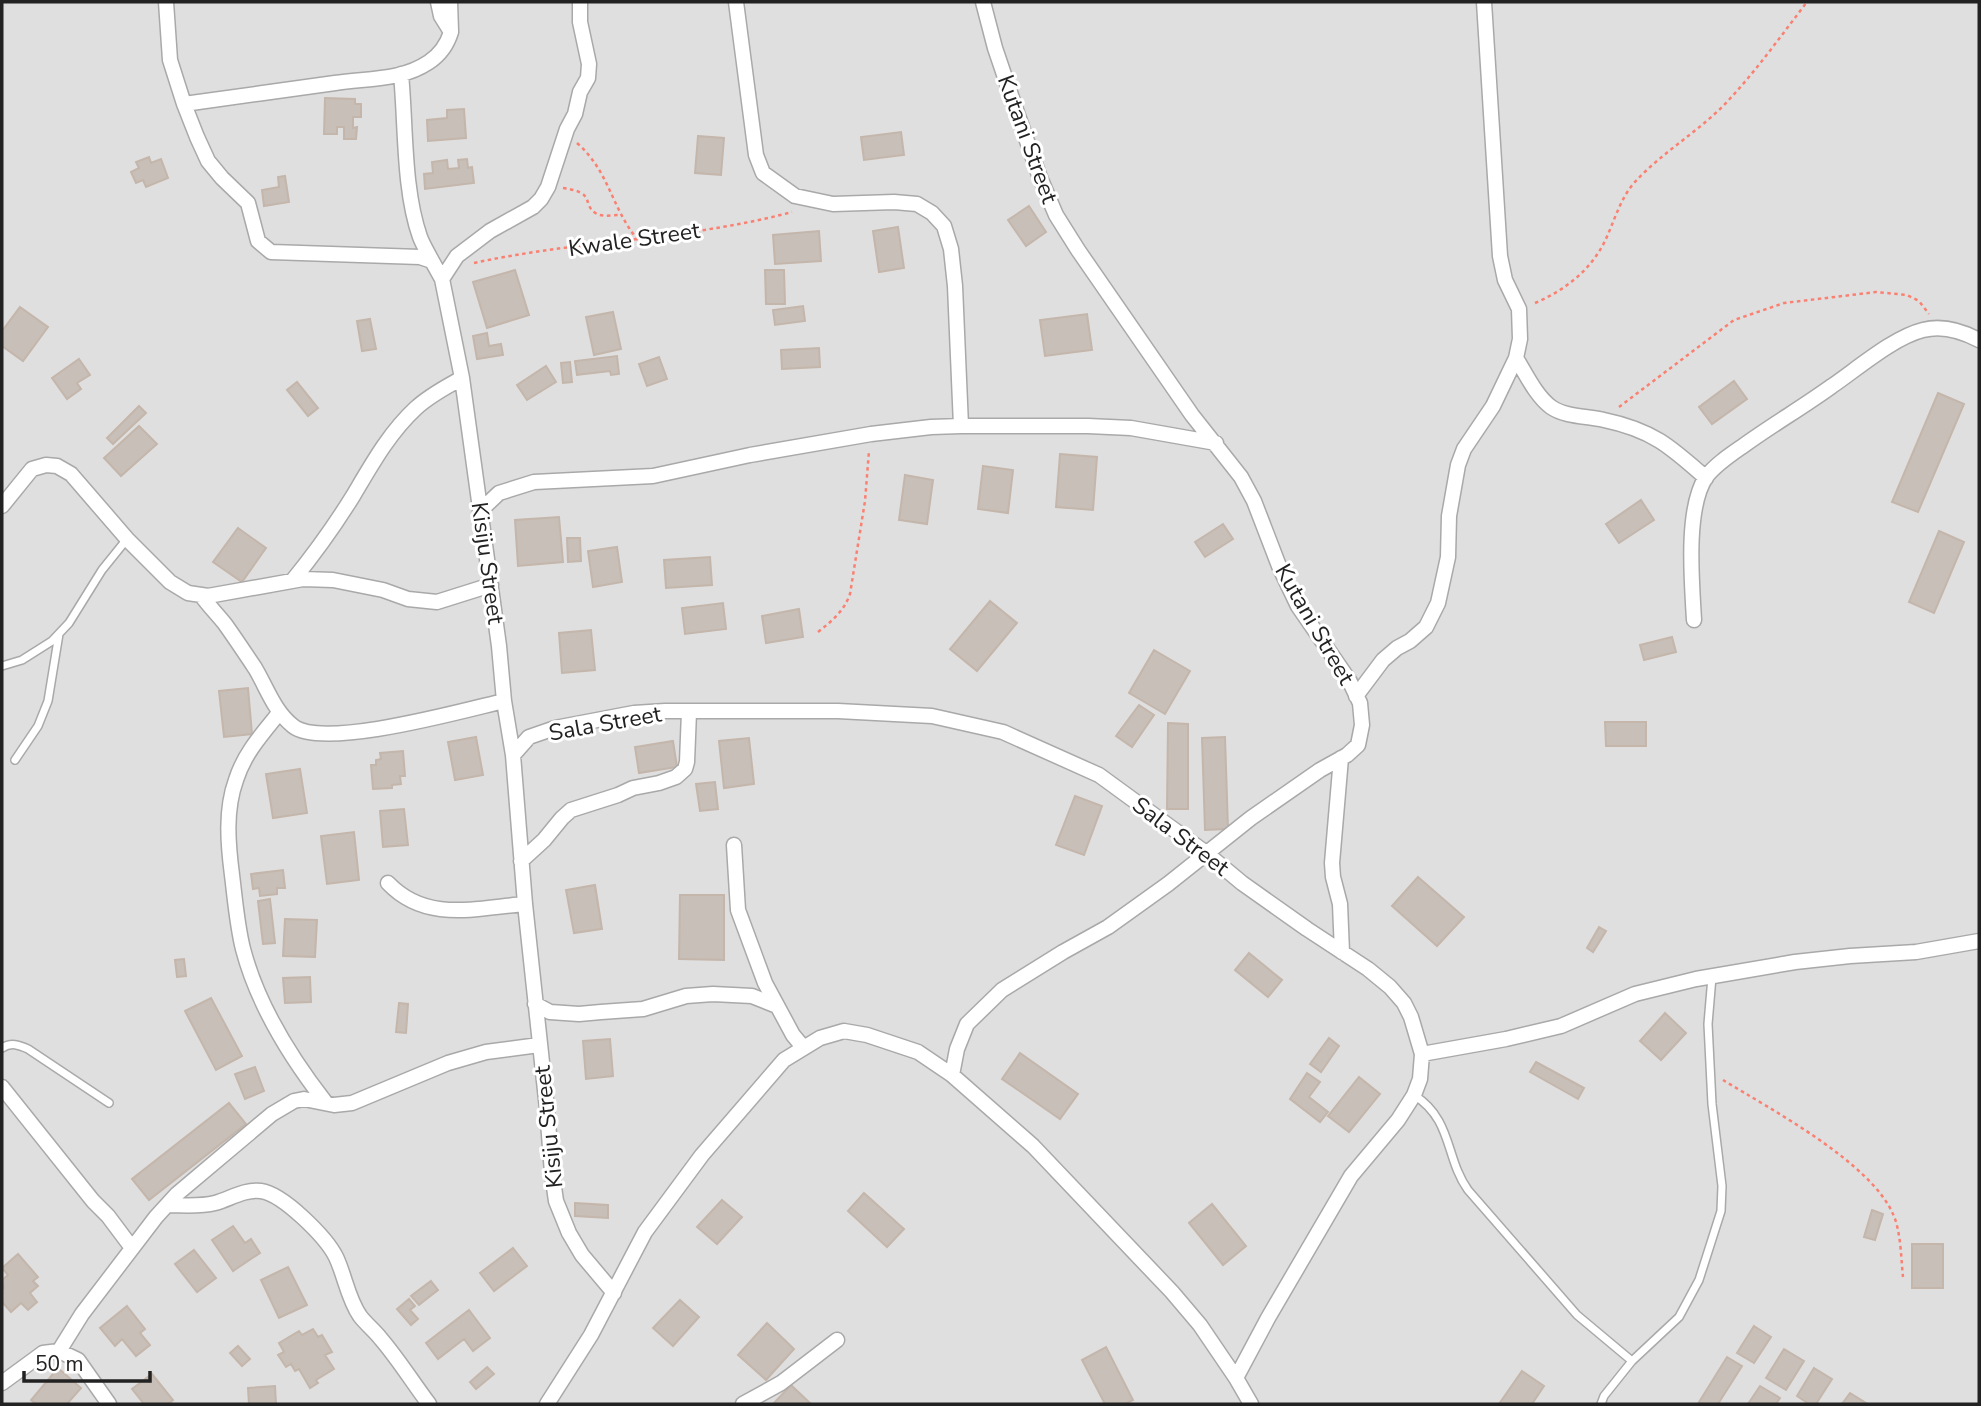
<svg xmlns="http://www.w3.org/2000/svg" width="1981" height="1406" font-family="'Nunito Sans',sans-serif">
<rect width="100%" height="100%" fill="#f2efe9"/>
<path fill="#e0dfdf" d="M2,2h1977v1402h-1977z"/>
<path fill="#c7bfb8" stroke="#c4b6ab" stroke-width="2" d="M325,98l30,1v5h6v13h-8v11l4,-1 -1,12h-12v-12h-7v7h-13z
M464,109l2,29 -38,3 -1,-21 20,-2v-8z
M901,132l3,23 -40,5 -3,-23z
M698,136l26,2 -3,37 -26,-2z
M149,157l2,6 10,-4 7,19 -22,9 -3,-7 -7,3 -5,-11 8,-4 -3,-6z
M467,159l1,9 4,-1 2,16 -49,6 -1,-15 9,-1 -1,-11 15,-2 1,9 11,-1 -1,-8z
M285,176l4,26 -25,4 -2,-16 17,-3 -1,-10z
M1029,206l17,26 -20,14 -18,-26z
M898,227l6,41 -25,4 -6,-41z
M819,231l2,30 -46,3 -2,-29z
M515,270l14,45 -42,13 -14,-46z
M765,270h19l1,34h-19z
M803,306l2,15 -30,4 -2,-15z
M20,307l28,20 -25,34 -21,-15v-15z
M613,312l8,37 -27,6 -8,-38z
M1087,314l5,36 -47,6 -5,-36z
M370,319l6,30 -14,2 -5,-30z
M487,333l2,13 12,-2 2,11 -26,4 -4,-23z
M819,348l1,19 -38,2 -1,-19z
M617,356l2,18 -8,1 -1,-4 -33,4 -2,-14z
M659,357l8,22 -20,7 -8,-22z
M79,359l11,16 -13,8 4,6 -14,10 -15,-21z
M570,362l2,20 -9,1 -2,-20z
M546,366l10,16 -29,18 -10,-15z
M1734,381l13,18 -35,25 -13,-17z
M297,382l21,26 -10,8 -21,-26z
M1938,393l26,11 -46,108 -26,-10z
M139,406l7,7 -33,31 -6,-6z
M139,426l18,18 -36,32 -17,-18z
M1060,454l37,3 -4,53 -37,-3z
M983,466l30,4 -5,43 -30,-4z
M905,475l28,5 -6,44 -28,-4z
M1641,500l13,20 -35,23 -13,-19z
M559,517l4,45 -45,4 -3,-46z
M1223,524l10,15 -28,18 -10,-15z
M238,528l28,20 -24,34 -29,-20z
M1939,531l25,11 -30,71 -25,-11z
M567,538h13l1,23 -13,1z
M617,547l5,35 -29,5 -5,-36z
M710,557l2,28 -46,3 -2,-28z
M990,601l27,22 -40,48 -27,-22z
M723,603l3,26 -41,5 -3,-26z
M799,609l4,28 -37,6 -4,-27z
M591,630l4,40 -33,3 -3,-40z
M1672,637l4,15 -32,8 -4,-15z
M1154,650l36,21 -25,43 -36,-21z
M248,688l4,46 -28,3 -5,-46z
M1139,705l15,10 -22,32 -16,-11z
M1605,722h41v24h-40z
M1168,723l20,1v85h-21z
M476,737l7,38 -28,5 -7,-38z
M1225,737l3,92 -23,1 -3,-92z
M749,738l5,46 -30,4 -5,-47z
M673,741l4,26 -38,6 -4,-26z
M403,751l2,25h-5l1,8 -9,1v3l-19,1 -2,-24h5v-5l5,-1 -1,-6z
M300,769l7,44 -34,5 -7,-44z
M715,782l3,27 -18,2 -4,-27z
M1075,796l27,10 -18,49 -28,-10z
M404,809l4,36 -25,2 -3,-36z
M354,832l5,48 -32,4 -6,-48z
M283,870l2,18h-8v6l-17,2 -1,-8 -6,1 -2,-15z
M1418,877l46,40 -27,29 -45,-40z
M595,885l7,44 -28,4 -8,-43z
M680,895h44v65l-45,-1z
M270,899l5,44 -12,1 -5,-43z
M285,919l32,1 -2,37 -32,-1z
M1599,927l7,4 -13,21 -6,-4z
M1249,953l33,27 -14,17 -33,-27z
M184,959l2,17 -9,1 -2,-17z
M310,977l1,25 -26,1 -2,-25z
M211,998l31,58 -26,14 -31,-59z
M399,1003l9,1 -2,29 -10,-1z
M1665,1013l21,20 -25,27 -21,-19z
M1329,1038l10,8 -18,26 -11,-8z
M610,1039l3,37 -27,3 -3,-38z
M1020,1053l58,41 -18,25 -58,-40z
M1536,1062l48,26 -6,11 -48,-27z
M255,1067l9,24 -19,8 -10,-25z
M1307,1073l13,9 -11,15 19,15 -8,10 -30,-23z
M1359,1077l21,17 -31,38 -21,-16z
M229,1103l17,21 -97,76 -17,-21z
M864,1193l40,36 -17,18 -39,-36z
M722,1200l20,17 -25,27 -20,-17z
M575,1203l33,2v13l-33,-2z
M1212,1204l34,42 -23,19 -34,-42z
M1872,1210l11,4 -8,26 -11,-3z
M233,1226l12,17 6,-4 9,14 -27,18 -21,-31z
M1912,1244h31v44h-31z
M513,1248l14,18 -33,25 -14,-18z
M194,1250l22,28 -19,14 -22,-28z
M18,1254l20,23 -5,4 5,5 -8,7 7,9 -9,8 -7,-7 -10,9 -8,-9 -1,1v-15l2,-1 -2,-8 6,-5 -6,-7z
M288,1267l19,38 -28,13 -18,-38z
M431,1281l7,9 -19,15 -8,-9z
M409,1299l6,7 -5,4 8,9 -7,6 -14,-16z
M680,1300l19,17 -26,29 -20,-18z
M127,1306l18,23 -5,4 10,12 -14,11 -14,-17 -7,7 -15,-18z
M469,1310l21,28 -17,13 -9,-12 -26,20 -12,-16z
M767,1323l27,26 -28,31 -28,-25z
M1754,1326l17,11 -17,26 -17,-10z
M313,1329l5,8 4,-2 10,17 -7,3 9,14 -18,11 2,3 -8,5 -11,-19 -4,2 -4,-7 -5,3 -8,-12 6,-3 -5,-9 20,-12 3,4z
M238,1346l12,13 -8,7 -12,-13z
M1106,1347l27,53 -8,4h-20l-23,-44z
M1784,1349l20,12 -18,29 -20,-12z
M1727,1357l15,9 -24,38h-15l-4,-2z
M487,1367l7,7 -18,15 -6,-7z
M58,1368l23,20 -14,16h-31l-5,-4z
M1814,1368l18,11 -16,25h-7l-12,-8z
M1522,1371l22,15 -12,18h-33z
M152,1374l21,26 -5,4h-24l-12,-15z
M791,1385l20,19h-38z
M275,1386l1,18h-27l-1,-16z
M1760,1386l20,12 -4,6h-28z
M1850,1393l16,10 -1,1h-23z"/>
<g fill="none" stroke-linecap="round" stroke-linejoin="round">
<g stroke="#a9a9a9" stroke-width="10">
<path id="service" d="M2,666l20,-6 30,-19 17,-18 33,-53 25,-31
M15,760l23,-34 10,-25 11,-67
M2,1048c9,-6 17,-3 26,1l81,54
M1414,1095c39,25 31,63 54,95l109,125 55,46
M1601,1404l3,-8 28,-35 47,-44 20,-37 22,-69 1,-25 -10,-82 -4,-80 4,-47"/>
</g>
<g stroke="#a9a9a9" stroke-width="17">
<path id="minor" d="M166,2l4,58 14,44 13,33 11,24 14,17 26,25 10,38 13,11 149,5 12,4 10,18 20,99 37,268 5,55 9,54 12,149 22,205 5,64 4,28 13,32 13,22 32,38
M450,2l1,29
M736,2l20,153 7,18 32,23 38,8 61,-2 23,2 15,9 12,13 7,23 4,37 6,140
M401,74c5,51 2,115 19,163 3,8 8,16 12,24
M184,104c50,-7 101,-14 151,-21 32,-5 66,-2 94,-21 12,-8 18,-17 22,-30l-10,-16 -3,-14
M442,279l15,-23 33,-25 43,-24 8,-8 7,-12 19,-58 8,-15 5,-22 8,-14 1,-14 -9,-42v-20
M1516,358c10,16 20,38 35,49 14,10 36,9 53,13 48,10 66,26 102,58
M2,506l30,-37 14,-4 11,1 14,8 57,66 42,42 18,11 20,3 95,-17 30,1 50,10 25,9 29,3 54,-17
M480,511l19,-18 35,-11 119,-6 97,-21 121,-21 60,-7 30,-1h127l43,2 85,15
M293,580c22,-27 42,-55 60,-84 19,-32 36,-63 63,-88 14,-13 30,-21 46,-30
M201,595c7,10 16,19 24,29 10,14 20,29 30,44 12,20 19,43 38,58 30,24 172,-16 211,-25
M1694,620c-2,-37 -9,-111 12,-143 9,-12 24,-22 37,-31 29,-21 60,-39 89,-60 25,-17 62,-49 91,-56 19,-5 39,1 56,10
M1356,696l27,-36 14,-12 13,-7 16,-14 12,-24 10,-46 1,-41 9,-51 6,-16 29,-43 23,-48 4,-19 -1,-30 -14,-29 -5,-24 -16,-254
M279,713c-17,21 -35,41 -43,67 -11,30 -8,64 -4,95 3,24 5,50 11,74 15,57 47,108 83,154
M513,755l16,-18 26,-9 79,-15 31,-2h173l94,5 71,16 96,43 107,78 36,30 65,46 61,40 22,18 14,16 7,14 11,37 -2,25 -6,16 -16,25 -47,56 -83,142 -32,60
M1341,758l-9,105 1,14 7,27 2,48
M734,845l4,65 27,73 28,52 10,12
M521,861l23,-21 18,-22 9,-8 47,-15 15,-7 26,-5 17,-6 9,-8 2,-7 2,-50
M388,883c38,40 88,25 137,21
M535,1004l15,8 29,2 22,-2 42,-3 43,-13 27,-2 39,2 25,10
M1422,1054l84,-15 55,-13 74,-32 61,-15 99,-17 55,-6 66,-4 63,-11
M952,1075l5,-26 10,-25 35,-34 61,-38 45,-25 60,-43 83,-66 69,-48 27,-15 11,-10 4,-20 -2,-22 -11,-23 -51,-74 -19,-40 -25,-65 -13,-24 -49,-62 -114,-165 -22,-35 -17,-40 -24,-68 -20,-59 -12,-46
M2,1087l91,114 15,15 24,32
M167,1205c16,0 32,2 48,-2 15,-4 29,-14 46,-12 22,3 65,46 75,66 9,19 12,42 24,59 6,8 15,15 21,23 18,21 32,44 48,65
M59,1351l23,-37 74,-97 21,-23 95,-80 22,-13 10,-2 30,6 18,-2 96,-40 38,-11 53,-7
M2,1383l41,-30 16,-2 19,9 31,44
M547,1404l44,-69 54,-103 57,-77 82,-95 36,-22 24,-7 23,4 51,17 34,23 81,71 139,146 28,33 36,53 15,26
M743,1404l38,-21 56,-43"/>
</g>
<path stroke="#fa8072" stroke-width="2.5" stroke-dasharray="3.5 3.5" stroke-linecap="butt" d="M577,143c33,29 34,65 61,97
M563,188c35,5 17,16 34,26 6,3 16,1 23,1
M474,263c105,-23 214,-23 318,-51
M1535,303c30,-13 55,-32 70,-62 9,-19 15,-42 29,-58 26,-29 61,-49 89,-77 31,-32 57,-69 84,-104
M1619,407l115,-87 50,-17 92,-11 31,3 12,6 10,13
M818,632c14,-11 26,-21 32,-38l15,-93 4,-50
M1723,1080c49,30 147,82 170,134 8,17 8,45 10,63"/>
<use href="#service" stroke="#fff" stroke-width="7"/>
<use href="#minor" stroke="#fff" stroke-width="14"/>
</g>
<g text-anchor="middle" stroke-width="6" stroke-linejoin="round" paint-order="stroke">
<g font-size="23" fill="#222" stroke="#fff">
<text transform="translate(1028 139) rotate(70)" y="8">Kutani Street</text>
<text transform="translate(634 239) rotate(-8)" y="8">Kwale Street</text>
<text transform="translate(488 563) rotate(82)" y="8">Kisiju Street</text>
<text transform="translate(1315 624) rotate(60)" y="8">Kutani Street</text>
<text transform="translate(605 723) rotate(-10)" y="8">Sala Street</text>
<text transform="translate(1181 836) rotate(37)" y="8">Sala Street</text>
<text transform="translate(548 1127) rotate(-96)" y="8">Kisiju Street</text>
</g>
</g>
<rect width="1981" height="1406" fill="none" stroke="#222222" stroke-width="7"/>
<path d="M24 1371v10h126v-10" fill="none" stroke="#222222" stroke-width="3.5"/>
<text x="35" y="1371" font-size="21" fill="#222222" stroke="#ffffff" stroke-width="5" paint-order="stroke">50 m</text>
</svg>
